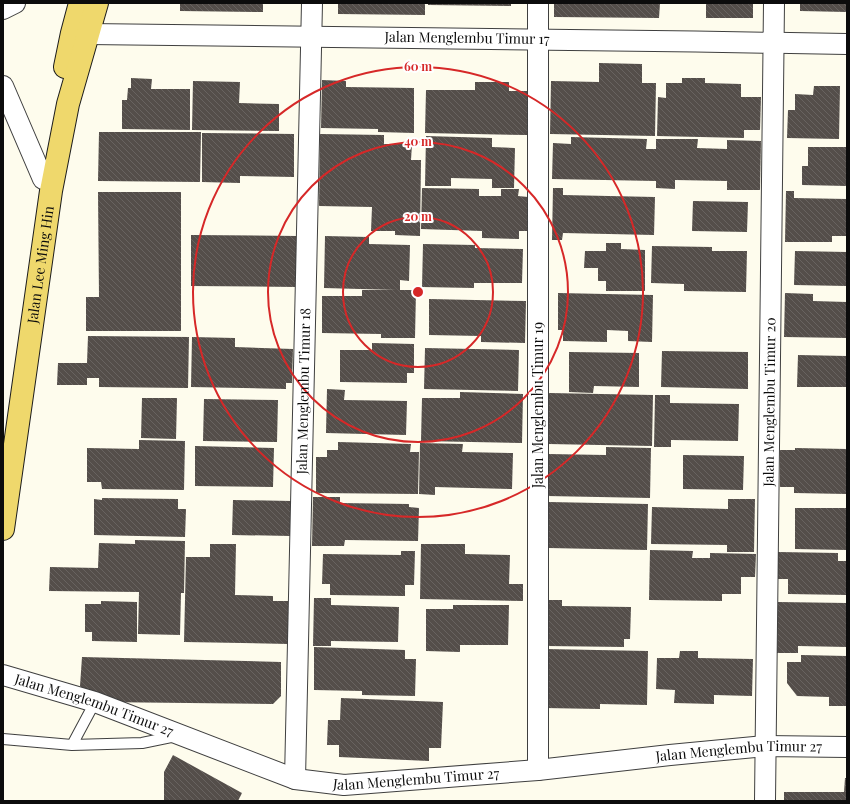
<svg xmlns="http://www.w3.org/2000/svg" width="850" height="804" font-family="'Playfair Display',serif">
<defs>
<pattern id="building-back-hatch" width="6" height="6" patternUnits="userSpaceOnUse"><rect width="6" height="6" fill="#544e4a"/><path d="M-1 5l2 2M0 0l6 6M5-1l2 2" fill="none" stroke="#686360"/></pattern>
</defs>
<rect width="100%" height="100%" fill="#fefced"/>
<path fill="url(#building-back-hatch)" d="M180,3h83v9l-83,-1z
M338,3h87v12l-87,-1z
M428,3h83v3l-83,-1z
M554,3h106l-1,15 -105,-1z
M706,3h47v15h-47z
M800,3h47v9l-47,-1z
M599,63l43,1v19h14l-1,53 -105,-2 1,-53 48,1z
M131,78l21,1 -1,10h39v41l-68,-1v-29h5l1,-12h3z
M682,78h23v5l36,1v13h20l-1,33h-16v8l-87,-2 1,-39 8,1v-15h16z
M322,80l24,1v6l68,1v45l-36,-1v-3l-57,-1z
M193,81l47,1 -1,21 40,1v27l-87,-1z
M475,82h34v9h19l-1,44 -102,-2 1,-43h49z
M814,86h26l-1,53 -52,-1 1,-28h7v-16l18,1z
M99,132h102l-1,50 -102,-1z
M202,133l92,1v43l-54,-1v7l-38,-1z
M320,134l64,1v9h28l-1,16h10l-1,76 -25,-1v-4h-24l1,-24 -53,-1z
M426,136l66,2v9l23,1 -1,40h-22v-9l-41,-1v8h-26z
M571,137l76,2 -1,10h10v-10h42l-1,9 30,1v-9l34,1 -1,49h-33v-9l-52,-1v9l-19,-1v-7l-104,-2 1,-36 18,1z
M808,147h39v39l-45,-1v-19h6z
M422,188l57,1v7h22v-7h18l-1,7 10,1 -1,34h-8v8l-37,-1v-7l-61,-2z
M553,188h10v7l92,2 -1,38 -91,-2 -1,7h-10z
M786,191h8v7l53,1v37h-15v6h-47z
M98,192h83v139h-95v-34h13z
M693,201l55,1 -1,30 -55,-1z
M191,235l106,1v51l-106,-1z
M325,236l44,1v7l41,1 -1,36 -9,-1v10h16l-1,48h-34v-4l-59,-1v-37h40v-6h34l-72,-2z
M606,243h15v6l24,1v41h-39v-10h-8v-13h-14l1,-17h21z
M423,244l52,1v3l48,1 -1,34h-48v5l-52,-1z
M652,246l60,1v4h35l-1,41 -62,-1v-7l-33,-1z
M795,251l52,1v34l-53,-1z
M558,293l95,2 -1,47 -24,-1v-10l-21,-1v12l-44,-1v-11h-5z
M785,293l28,1v7l34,1v36l-63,-1z
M429,299l97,2 -1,42 -44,-1v-6l-52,-1z
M88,336l101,1 -1,51 -89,-1v-9h-12v7h-30l1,-22h29z
M192,337l43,1v9l58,2 -1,34h-6v6l-95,-2z
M372,343l42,1v29h-7v10l-67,-1v-32h32z
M425,348l94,2 -1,41 -94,-2z
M662,351l86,1v37l-87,-2z
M569,352l70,1v34l-45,-1 -1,7 -24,-1z
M798,355l49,1v31h-50z
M327,389l18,1 -1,10 63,1 -1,34 -80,-2z
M460,392l63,2 -1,49 -101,-2 1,-43h38z
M549,393l104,2 -1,51 -104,-2z
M655,395h15v8l69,1 -1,37 -67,-1v7h-17z
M142,398h35l-1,41 -35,-1z
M204,399l74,1 -1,42 -74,-1z
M139,440l46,1 -1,49 -82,-1 -1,-7h-14v-34l52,1z
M338,442l73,2 -1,8h9l-1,42 -102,-1v-36h11v-7h11z
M420,443l43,1 -1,8 51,1 -1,36 -77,-2v8l-16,-1z
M195,446l79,2 -1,39 -78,-1z
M606,447l45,1 -1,50 -103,-2 1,-42 58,1z
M795,448l52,1v45l-53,-1v-6h-14v-37h15z
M683,455l61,1 -1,34 -60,-1z
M313,497h27v6l69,1v3l10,1 -1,33 -73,-1 -1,6h-32z
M102,498l76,1v10h8l-1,28 -91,-2v-36l8,1z
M728,499h27l-1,53h-27v-7l-76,-1 1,-37 76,2z
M233,500l58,1v35l-59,-1z
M549,502l99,2 -1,46 -99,-2z
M795,508h52v42l-52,-1z
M135,540l50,1 -1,52h-3l-1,42 -42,-1 1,-42 -90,-1 1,-24 48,1 1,-25 36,1z
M210,544h26l-1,51 38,1v5h16v43l-105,-2 2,-85h24z
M421,544h44v10l45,1 -1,29h14v17l-103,-2z
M650,550l43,1 -1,7h18v-5l46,1 -1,23h-14v17h-19v7l-73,-1z
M401,551h14l-1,34h-9v11l-75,-1v-11h-8l1,-30 78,1z
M778,552l60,1v8h9v34l-59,-1v-15h-10z
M314,598h17v7l68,2 -1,35 -67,-1v5h-18z
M547,600h15v6l69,1 -1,32h-6v8l-77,-1z
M101,601l36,1v40l-45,-1v-9h-7v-28h16z
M778,602l69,1v44l-49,-1v7h-21z
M453,605h56l-1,40h-48v7l-34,-1v-42h27z
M314,647l91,3v9h11l-1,37 -53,-1v-4l-48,-1z
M546,649l102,2 -1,54 -47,-1v5l-56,-1z
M680,651h18v7l55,1 -1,37 -38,-1v9l-40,-1 1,-13 -19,-1 1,-31h22z
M801,655l46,1v50h-18v-9l-32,-1 -10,-13v-21h14z
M82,657l199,5v34l-8,8 -175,-2 -18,-16z
M341,698l102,4 -2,46h-12v13l-90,-4v-12h-12l1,-25h12z
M173,755l69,38 -4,8h-74v-29z
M845,778h2v23h-63v-9h60z"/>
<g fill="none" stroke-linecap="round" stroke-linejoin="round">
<g stroke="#3f3f3f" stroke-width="12">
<path id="lane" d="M3,739l69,6 70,-2 34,-7
M72,745l23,-43"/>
</g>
<g stroke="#3f3f3f" stroke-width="22">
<g id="street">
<path d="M538,3v767"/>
<path d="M3,9l12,-6"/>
<path id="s1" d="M88,34c253,1 506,6 759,10"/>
<path d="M3,86l40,93"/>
<path id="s2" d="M3,675l92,27 200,77 49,6 194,-15 132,-15 95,-9 82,1"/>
<path id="s3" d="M295,779l17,-776"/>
<path id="s4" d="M765,801l9,-798"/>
</g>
</g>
<g stroke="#1d1d1d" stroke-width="24">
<g id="primary">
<path d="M65,67l7,-34 8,-30"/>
<path id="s5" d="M3,529l48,-338 17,-87 29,-101"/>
</g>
</g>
<use href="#lane" stroke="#fff" stroke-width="10"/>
<use href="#street" stroke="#fff" stroke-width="20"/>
<use href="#primary" stroke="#efd86c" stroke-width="22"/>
</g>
<g fill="none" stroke="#d62828" stroke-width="2">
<circle cx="418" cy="292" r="75"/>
<circle cx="418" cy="292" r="150"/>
<circle cx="418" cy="292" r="225"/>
</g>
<g text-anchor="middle" stroke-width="4" stroke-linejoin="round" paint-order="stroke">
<g font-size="14" fill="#0c0c0c" stroke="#fff">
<text dy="5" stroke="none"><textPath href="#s1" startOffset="379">Jalan Menglembu Timur 17</textPath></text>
<text dy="5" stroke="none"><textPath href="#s5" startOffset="267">Jalan Lee Ming Hin</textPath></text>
<text dy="5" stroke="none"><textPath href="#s3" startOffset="388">Jalan Menglembu Timur 18</textPath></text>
<text dy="5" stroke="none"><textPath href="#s4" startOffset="399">Jalan Menglembu Timur 20</textPath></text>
<text transform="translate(538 405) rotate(-90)" y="5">Jalan Menglembu Timur 19</text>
<text dy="5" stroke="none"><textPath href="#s2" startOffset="96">Jalan Menglembu Timur 27</textPath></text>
<text dy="5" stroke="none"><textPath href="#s2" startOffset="756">Jalan Menglembu Timur 27</textPath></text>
<text dy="5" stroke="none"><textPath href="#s2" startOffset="432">Jalan Menglembu Timur 27</textPath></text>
</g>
</g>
<circle cx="418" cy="292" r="6" fill="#d62828" stroke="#fff" stroke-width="2"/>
<g font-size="12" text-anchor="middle" font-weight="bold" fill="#d62828" stroke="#fff" stroke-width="4" stroke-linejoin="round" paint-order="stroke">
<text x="418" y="71">60 m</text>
<text x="418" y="146">40 m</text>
<text x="418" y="221">20 m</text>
</g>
<rect width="850" height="804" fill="none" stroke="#0c0c0c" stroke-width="8"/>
</svg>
